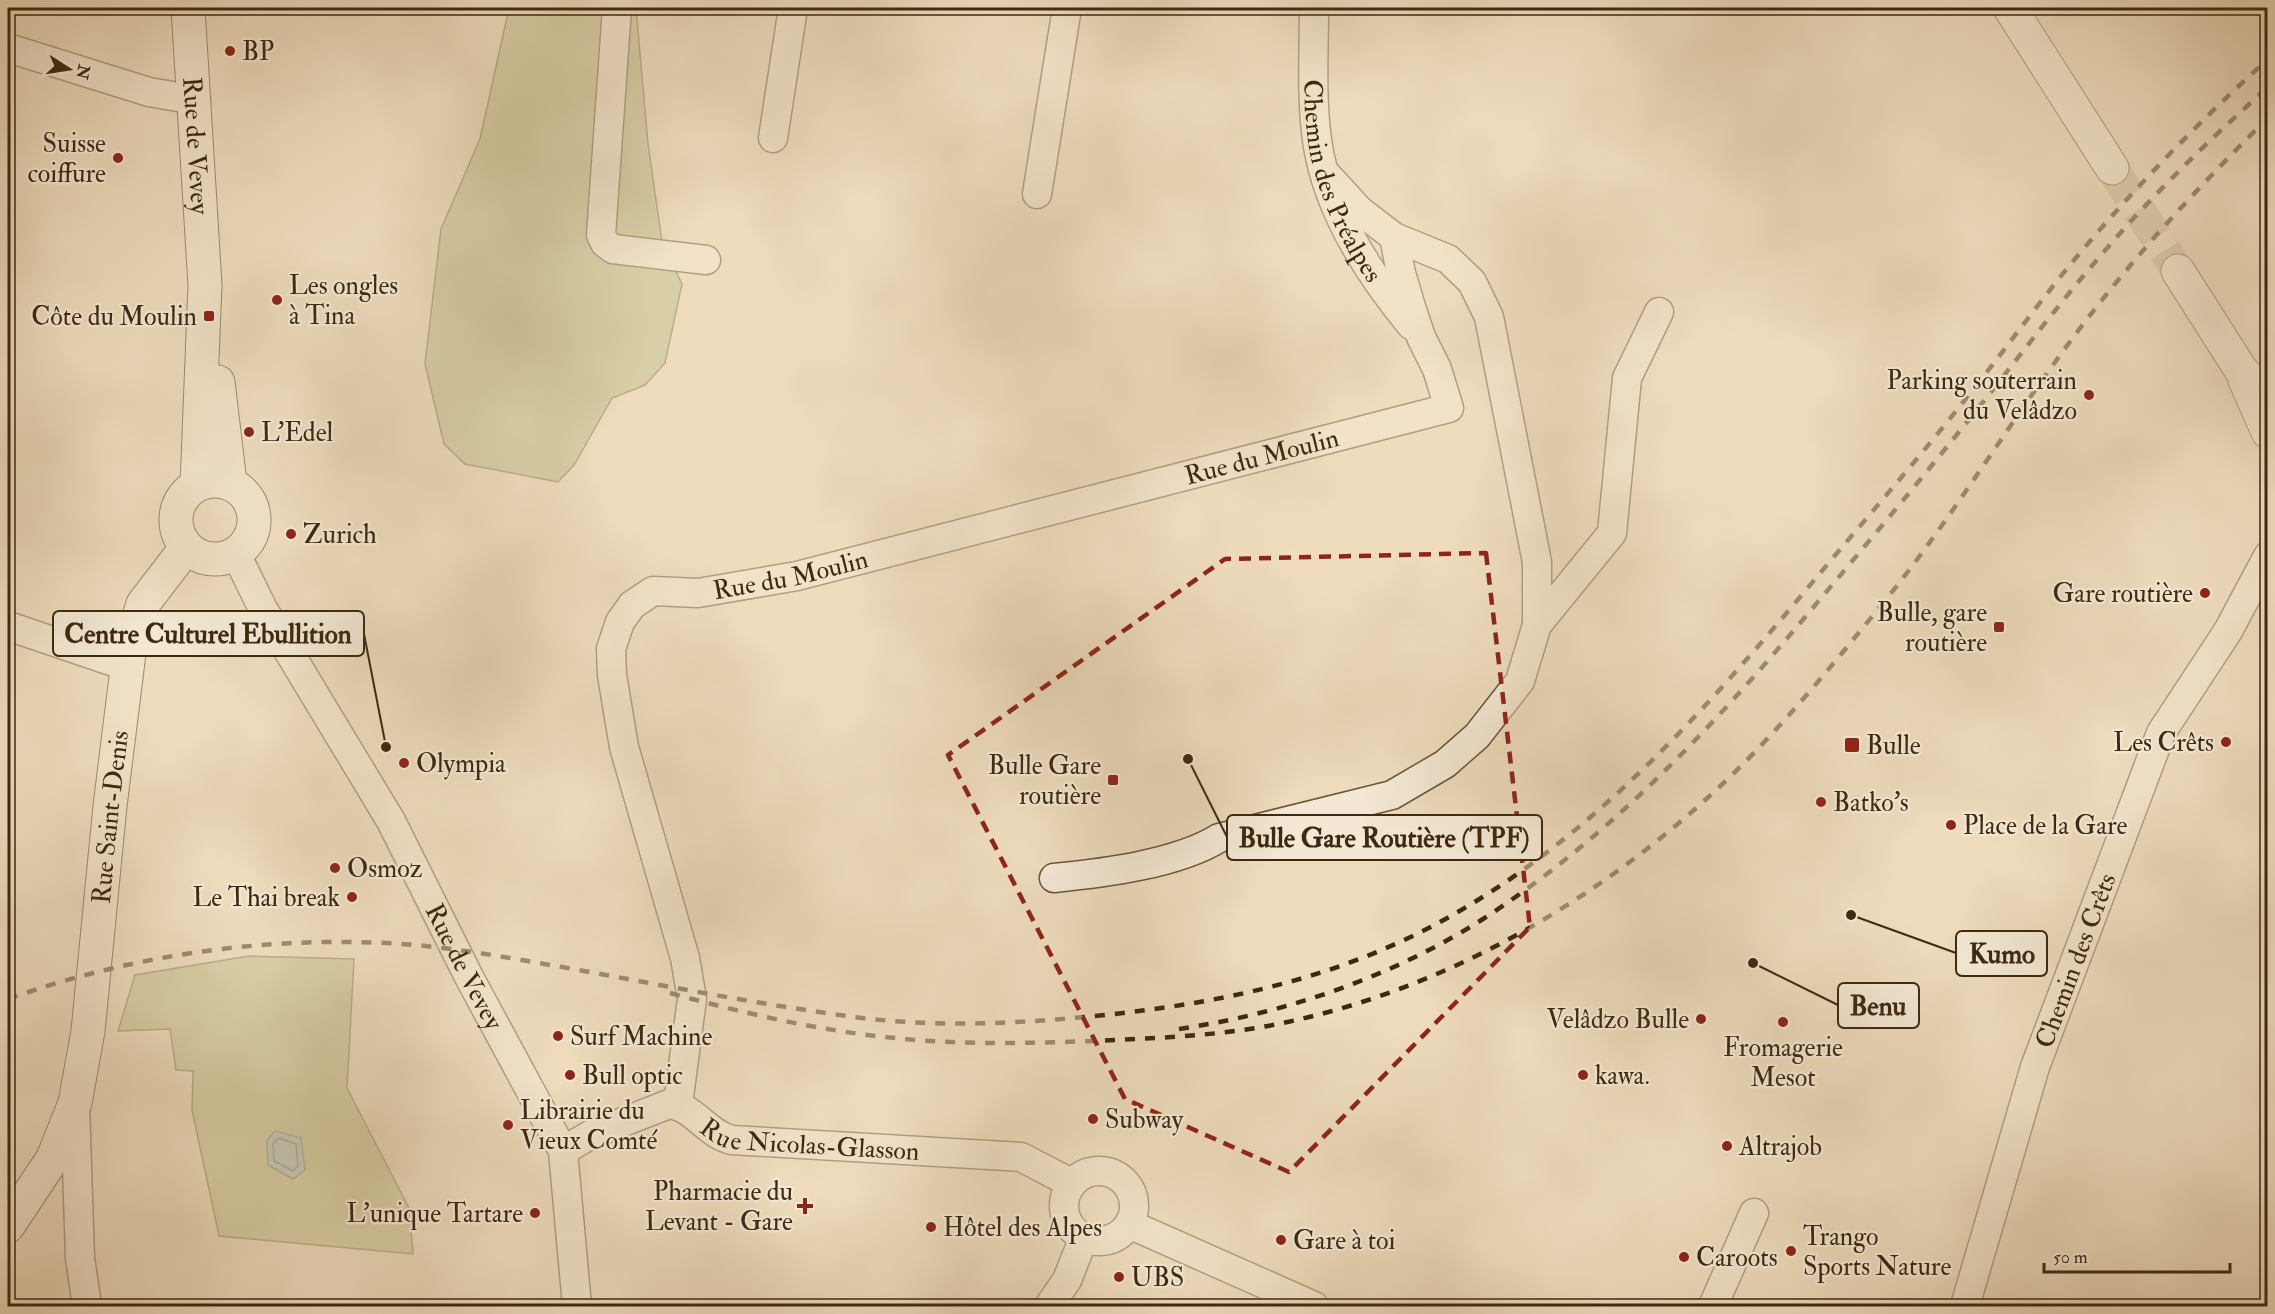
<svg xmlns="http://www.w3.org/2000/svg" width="2275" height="1314" font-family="'IM FELL Double Pica',serif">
<rect width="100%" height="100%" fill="#eedcbd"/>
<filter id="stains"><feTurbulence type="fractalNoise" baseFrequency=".00333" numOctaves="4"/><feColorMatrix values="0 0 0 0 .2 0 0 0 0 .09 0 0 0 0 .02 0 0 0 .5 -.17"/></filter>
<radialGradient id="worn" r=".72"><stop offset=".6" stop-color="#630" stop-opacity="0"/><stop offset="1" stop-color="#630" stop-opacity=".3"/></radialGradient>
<path fill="#bfbf8d" stroke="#7e744f" stroke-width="1.5" d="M509,8h127l12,136 14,98 20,42 -17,79 -20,22 -33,13 -38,67 -16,17 -93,-18 -21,-20 -19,-80 16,-135 39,-90z
M249,956l105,3 -7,129 62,120 4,46 -194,-18 -27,-126 1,-39 -17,-1 -6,-41 -52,2 17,-56z"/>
<path fill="#99bbb5" stroke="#748173" stroke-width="1.5" d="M275,1131l26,7 4,32 -12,9 -25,-14 -1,-25z"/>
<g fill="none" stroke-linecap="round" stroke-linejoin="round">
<path stroke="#6b7263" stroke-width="1.5" d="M279,1138l17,6 2,22 -5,5 -19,-10 -1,-18z"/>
<path stroke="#cbb89b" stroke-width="33" stroke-dasharray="33 16" stroke-linecap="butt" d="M2112,168l66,103"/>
<g stroke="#69563c" stroke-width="31">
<g id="minor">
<path d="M617,8l-16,227 4,8 8,6 93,11"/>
<path id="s1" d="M1314,8c0,43 -3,88 3,132 9,68 52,134 94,185"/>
<path d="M8,48l141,44 47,8"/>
<path d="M773,138l20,-130"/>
<path d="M1037,194l30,-186"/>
<path id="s2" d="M236,554l27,55 128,212 78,156 94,174 14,155"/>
<path d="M1537,625l75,-92 15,-155 32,-66"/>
<path d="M8,626l103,35 16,3"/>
<path d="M1054,878c50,-5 123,-14 165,-40l173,-43 53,-31 32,-28 43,-55 17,-56v-63l-48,-245 -17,-35 -24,-23 -54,-22 -35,-27 -34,-37"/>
<path id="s3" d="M678,1104l14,-105 -7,-41 -61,-211 -12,-72 -1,-26 9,-27 12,-17 21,-14 45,2 99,-17 652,-168 -12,-39 -16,-32 -10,-30 -10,-34 -7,-36"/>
<path d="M75,1105l5,153 7,48"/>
<path id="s4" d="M563,1151l27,-16 79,-31c24,2 39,31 63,36l289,17 50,26"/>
<circle cx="1099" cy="1206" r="35"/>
<path d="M1129,1224l185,82"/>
<path d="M1049,1306l18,-26 17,-43"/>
<path d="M1713,1306l41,-93"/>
<path id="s5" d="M1965,1306l70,-239 126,-334 67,-102 40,-75"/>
</g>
</g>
<g stroke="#69563c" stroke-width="35">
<path id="tertiary" d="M2010,8l102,160
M2178,271l63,99 27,29
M2245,380l23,52"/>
</g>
<g stroke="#3d2911" stroke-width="35">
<g id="secondary">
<path id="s6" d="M188,8l17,277 -8,199"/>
<path d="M218,382l12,101"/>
<circle cx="215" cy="520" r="39"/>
<path id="s7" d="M8,1226l45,-68 22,-55 13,-72 22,-225 20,-161 13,-41 43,-56"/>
</g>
</g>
<use href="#minor" stroke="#f4e8d4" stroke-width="28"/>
<use href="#tertiary" stroke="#f4e8d4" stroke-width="33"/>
<use href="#secondary" stroke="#f4e8d4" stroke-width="33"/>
<path stroke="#3d2911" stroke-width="4.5" stroke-dasharray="10 10" stroke-linecap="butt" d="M670,993c77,21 154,39 235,46 63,6 126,4 189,2 63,-3 127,-5 189,-18 176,-37 338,-136 463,-262 54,-55 102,-115 150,-174 66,-84 121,-176 185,-260 57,-75 120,-143 187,-209
M8,999c121,-43 250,-62 379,-56 59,3 117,14 175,24 100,18 199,38 300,51 85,10 167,5 252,-4 118,-13 230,-38 335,-97 143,-80 253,-203 357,-327 54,-65 110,-128 162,-194 40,-50 76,-101 117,-149 57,-67 118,-129 183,-188
M1179,1029c107,-16 213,-52 304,-110 128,-83 231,-193 328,-309 54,-64 108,-128 160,-193 42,-52 82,-106 125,-156 53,-63 111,-119 172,-174"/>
</g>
<path d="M0 0H2275V1314H0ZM1486,553l44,374 -241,245 -164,-73 -177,-344 277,-196z" fill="#eedcbd" fill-opacity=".55" fill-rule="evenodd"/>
<path fill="none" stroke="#8f2418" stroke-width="4.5" stroke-dasharray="12 8" stroke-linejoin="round" d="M1486,553l44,374 -241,245 -164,-73 -177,-344 277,-196z"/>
<g fill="#8f2418" stroke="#f4e8d4" stroke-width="2">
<circle cx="230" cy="51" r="6"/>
<circle cx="118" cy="158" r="6"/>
<circle cx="277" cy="300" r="6"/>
<rect x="203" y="310" width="12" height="12" rx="3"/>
<circle cx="2089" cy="395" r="6"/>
<circle cx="249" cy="432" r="6"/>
<circle cx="291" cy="534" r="6"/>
<circle cx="2205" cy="593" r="6"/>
<rect x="1993" y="621" width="12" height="12" rx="3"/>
<circle cx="2226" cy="742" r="6"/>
<rect x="1844" y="737" width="16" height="16" rx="3"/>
<circle cx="404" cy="763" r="6"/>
<rect x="1107" y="774" width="12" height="12" rx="3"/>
<circle cx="1821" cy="802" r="6"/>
<circle cx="1951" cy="825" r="6"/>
<circle cx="335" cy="868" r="6"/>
<circle cx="352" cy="897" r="6"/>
<circle cx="1701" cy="1019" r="6"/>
<circle cx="1783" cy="1022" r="6"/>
<circle cx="558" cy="1036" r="6"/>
<circle cx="570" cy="1075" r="6"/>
<circle cx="1583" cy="1075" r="6"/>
<circle cx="1093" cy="1119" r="6"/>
<circle cx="508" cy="1125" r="6"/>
<circle cx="1727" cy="1146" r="6"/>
<path d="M802 1197h6v6h6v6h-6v6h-6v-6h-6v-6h6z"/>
<circle cx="535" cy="1213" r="6"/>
<circle cx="931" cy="1227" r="6"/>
<circle cx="1281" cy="1240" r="6"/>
<circle cx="1791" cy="1251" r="6"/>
<circle cx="1684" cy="1257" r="6"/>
<circle cx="1119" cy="1277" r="6"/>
</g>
<g text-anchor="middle" stroke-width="4.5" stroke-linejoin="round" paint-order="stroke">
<g font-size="26" fill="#3d2911" stroke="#f4e8d4" text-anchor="start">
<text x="242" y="60">BP</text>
<text x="106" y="152" text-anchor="end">Suisse<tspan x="106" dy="30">coiffure</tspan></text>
<text x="289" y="294">Les ongles<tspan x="289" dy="30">à Tina</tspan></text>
<text x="197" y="325" text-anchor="end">Côte du Moulin</text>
<text x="2077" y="389" text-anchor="end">Parking souterrain<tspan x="2077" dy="30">du Velâdzo</tspan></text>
<text x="261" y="441">L'Edel</text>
<text x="303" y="543">Zurich</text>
<text x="2193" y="602" text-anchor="end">Gare routière</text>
<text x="1987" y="621" text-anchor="end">Bulle, gare<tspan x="1987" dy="30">routière</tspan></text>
<text x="2214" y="751" text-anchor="end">Les Crêts</text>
<text x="1866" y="754">Bulle</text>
<text x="416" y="772">Olympia</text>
<text x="1101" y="774" text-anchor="end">Bulle Gare<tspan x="1101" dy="30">routière</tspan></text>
<text x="1833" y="811">Batko's</text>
<text x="1963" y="834">Place de la Gare</text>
<text x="347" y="877">Osmoz</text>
<text x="340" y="906" text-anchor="end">Le Thai break</text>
<text x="1689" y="1028" text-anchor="end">Velâdzo Bulle</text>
<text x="570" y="1045">Surf Machine</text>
<text x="1783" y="1056" text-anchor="middle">Fromagerie<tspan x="1783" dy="30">Mesot</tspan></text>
<text x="582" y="1084">Bull optic</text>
<text x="1595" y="1084">kawa.</text>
<text x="520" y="1119">Librairie du<tspan x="520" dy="30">Vieux Comté</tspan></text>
<text x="1105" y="1128">Subway</text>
<text x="1739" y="1155">Altrajob</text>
<text x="793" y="1200" text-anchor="end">Pharmacie du<tspan x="793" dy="30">Levant - Gare</tspan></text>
<text x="523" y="1222" text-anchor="end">L'unique Tartare</text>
<text x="943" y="1236">Hôtel des Alpes</text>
<text x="1803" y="1245">Trango<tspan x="1803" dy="30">Sports Nature</tspan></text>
<text x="1293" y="1249">Gare à toi</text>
<text x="1696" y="1266">Caroots</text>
<text x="1131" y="1286">UBS</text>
</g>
<g font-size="26" fill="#3d2911" stroke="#f4e8d4">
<text dy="9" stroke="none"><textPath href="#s6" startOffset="138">Rue de Vevey</textPath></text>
<text dy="9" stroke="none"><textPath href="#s1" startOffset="178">Chemin des Préalpes</textPath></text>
<text dy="9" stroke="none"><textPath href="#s3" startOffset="1166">Rue du Moulin</textPath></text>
<text dy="9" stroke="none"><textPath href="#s3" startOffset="680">Rue du Moulin</textPath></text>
<text dy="9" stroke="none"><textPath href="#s7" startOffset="429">Rue Saint-Denis</textPath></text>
<text dy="9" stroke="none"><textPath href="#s5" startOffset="363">Chemin des Crêts</textPath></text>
<text dy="9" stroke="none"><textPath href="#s2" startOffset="472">Rue de Vevey</textPath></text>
<text dy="9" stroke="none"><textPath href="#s4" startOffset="267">Rue Nicolas-Glasson</textPath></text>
</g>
</g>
<path fill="none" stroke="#3d2911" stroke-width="2" d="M386 747L364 634M1188 759L1227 837M1851 915L1956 953M1753 963L1838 1005"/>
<g fill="#3d2911" stroke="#f4e8d4" stroke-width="2">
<circle cx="386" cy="747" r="6"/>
<circle cx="1188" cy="759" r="6"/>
<circle cx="1851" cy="915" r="6"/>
<circle cx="1753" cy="963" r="6"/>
</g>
<g fill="#f4e8d4" stroke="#3d2911" stroke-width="2">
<rect x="53" y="611" width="311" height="45" rx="6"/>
<rect x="1227" y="815" width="315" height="45" rx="6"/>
<rect x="1956" y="931" width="91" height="45" rx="6"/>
<rect x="1838" y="983" width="81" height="45" rx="6"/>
</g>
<g font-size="27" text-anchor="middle" font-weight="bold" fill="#3d2911">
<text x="208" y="643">Centre Culturel Ebullition</text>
<text x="1384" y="847">Bulle Gare Routière (TPF)</text>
<text x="2002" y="963">Kumo</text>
<text x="1878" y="1015">Benu</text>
</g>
<rect width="2275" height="1314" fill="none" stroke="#eedcbd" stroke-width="30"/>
<rect x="9" y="9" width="2257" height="1296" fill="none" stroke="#3d2911" stroke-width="3"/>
<rect x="15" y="15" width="2245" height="1284" fill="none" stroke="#3d2911" stroke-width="1.5"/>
<g transform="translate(69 69) rotate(102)" stroke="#f4e8d4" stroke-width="4.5" paint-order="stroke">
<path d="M0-4.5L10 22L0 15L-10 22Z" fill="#3d2911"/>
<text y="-9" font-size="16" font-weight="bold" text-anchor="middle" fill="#3d2911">N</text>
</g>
<path d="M2044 1263v9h186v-9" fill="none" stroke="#3d2911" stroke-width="3"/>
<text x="2053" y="1263" font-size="18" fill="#3d2911" stroke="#f4e8d4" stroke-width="4.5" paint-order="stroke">50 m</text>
<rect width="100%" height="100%" filter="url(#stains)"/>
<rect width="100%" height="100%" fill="url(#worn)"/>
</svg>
